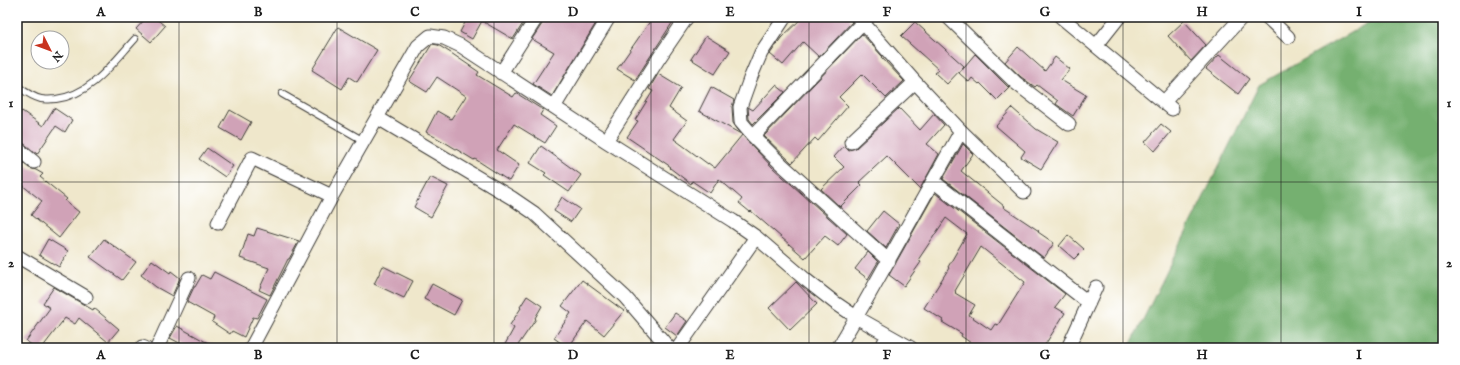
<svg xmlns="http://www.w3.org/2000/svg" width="1460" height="365" font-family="'IM FELL English',serif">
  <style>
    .forest { fill: #74b06f; stroke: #486646 }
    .building { fill: #d0a2b7; fill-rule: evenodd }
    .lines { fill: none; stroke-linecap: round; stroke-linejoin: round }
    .lane-casing { stroke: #3c3a36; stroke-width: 8 }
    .street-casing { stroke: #3c3a36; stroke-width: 15 }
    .lane { stroke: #fff; stroke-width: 6 }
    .street { stroke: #fff; stroke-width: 13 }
    .grid { fill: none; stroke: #1c1c1c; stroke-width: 1; stroke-opacity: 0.55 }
    .neatline { fill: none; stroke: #1c1c1c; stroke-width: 1.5 }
    .grid-label { font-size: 13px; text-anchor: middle; font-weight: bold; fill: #1c1c1c }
  </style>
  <rect width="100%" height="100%" fill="#fff"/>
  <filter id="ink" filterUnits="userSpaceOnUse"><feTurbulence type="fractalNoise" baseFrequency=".025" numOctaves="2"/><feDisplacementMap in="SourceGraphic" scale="8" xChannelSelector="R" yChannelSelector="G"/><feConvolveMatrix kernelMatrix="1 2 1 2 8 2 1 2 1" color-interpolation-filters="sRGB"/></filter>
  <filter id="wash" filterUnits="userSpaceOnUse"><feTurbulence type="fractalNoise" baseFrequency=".012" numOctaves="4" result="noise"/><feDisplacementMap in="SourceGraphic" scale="16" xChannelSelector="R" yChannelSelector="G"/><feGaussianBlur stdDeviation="0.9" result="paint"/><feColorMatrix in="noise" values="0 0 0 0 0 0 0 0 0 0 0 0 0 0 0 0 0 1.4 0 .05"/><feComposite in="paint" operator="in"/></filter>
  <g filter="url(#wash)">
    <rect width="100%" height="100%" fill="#efe7cb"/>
    <path class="forest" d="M 1378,17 L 1443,17 L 1443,348 L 1129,348 L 1259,85 Z"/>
    <g id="blocks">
      <path class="building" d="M 147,17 L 154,17 L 165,26 L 151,42 L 136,29 Z
        M 468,17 L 527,17 L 513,39 L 482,21 L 472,39 L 460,32 Z
        M 545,17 L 586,17 L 596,23 L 552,96 L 533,84 L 554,52 L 532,39 L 544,21 Z
        M 653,17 L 676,17 L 635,80 L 617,69 Z
        M 803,17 L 849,17 L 852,22 L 819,57 L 803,42 L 783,65 L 770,54 L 781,38 Z
        M 1184,21 L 1206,45 L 1191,61 L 1168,36 Z
        M 915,22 L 964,66 L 947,84 L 935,73 L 939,70 L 901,36 Z
        M 338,27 L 377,50 L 357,82 L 349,77 L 342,89 L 312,70 Z
        M 862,34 L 882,56 L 881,57 L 904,81 L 886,98 L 862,74 L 839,97 L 848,106 L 818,141 L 815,138 L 792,163 L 764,136 Z
        M 706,36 L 730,51 L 715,74 L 691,59 Z
        M 432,44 L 438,45 L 451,53 L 479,72 L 477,75 L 513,97 L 516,93 L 543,110 L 540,115 L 556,126 L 545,143 L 514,124 L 497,150 L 519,165 L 509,181 L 475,159 L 474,160 L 446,143 L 426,132 L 437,111 L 451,119 L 466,96 L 437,77 L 427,92 L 409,81 Z
        M 1018,47 L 1045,71 L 1055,57 L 1070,69 L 1061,80 L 1086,95 L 1073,116 L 1056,104 L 1058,101 L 1037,85 L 1035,87 L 1021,77 L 1005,62 Z
        M 975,54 L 1009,88 L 997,100 L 980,83 L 979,84 L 972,78 L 969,82 L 959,73 Z
        M 1219,55 L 1249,79 L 1238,94 L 1206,69 Z
        M 658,74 L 681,88 L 669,108 L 687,121 L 674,139 L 708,164 L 708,163 L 715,168 L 742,135 L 773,168 L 847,234 L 838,246 L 825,236 L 805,258 L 751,211 L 750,212 L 739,203 L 742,199 L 719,179 L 710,193 L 692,181 L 691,184 L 670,168 L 671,167 L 627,137 L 638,121 L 635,120 L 653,91 L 649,89 Z
        M 776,85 L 785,92 L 753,124 L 749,119 L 748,107 L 753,110 Z
        M 711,87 L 734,100 L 732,107 L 733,123 L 741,134 L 699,111 Z
        M 54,108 L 72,120 L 65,132 L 56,126 L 37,154 L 22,142 L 17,140 L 17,117 L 22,111 L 43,126 Z
        M 899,108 L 920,130 L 934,114 L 944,125 L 927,144 L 939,154 L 920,189 L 887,156 L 859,182 L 862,185 L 840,207 L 821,189 L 844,167 L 834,157 L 844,146 L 849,150 L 856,148 Z
        M 1012,108 L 1036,129 L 1058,142 L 1041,169 L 1021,157 L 1025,151 L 996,126 Z
        M 230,110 L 251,122 L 241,140 L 220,128 Z
        M 1161,124 L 1171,132 L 1155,151 L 1145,142 Z
        M 963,144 L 973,154 L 961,171 L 1004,206 L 1003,207 L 1039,231 L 1038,232 L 1054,243 L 1044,258 L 943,179 Z
        M 541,146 L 581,175 L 569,192 L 544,175 L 546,173 L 530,163 Z
        M 207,148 L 233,166 L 225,177 L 199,159 Z
        M 17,158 L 29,168 L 36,170 L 43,174 L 40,177 L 67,199 L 65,201 L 79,212 L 59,238 L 31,215 L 42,201 L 17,181 Z
        M 430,177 L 448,186 L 431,217 L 414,207 Z
        M 935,193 L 1065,294 L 1055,307 L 1065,313 L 1043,348 L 978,348 L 961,336 L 962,334 L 942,322 L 943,320 L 924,308 L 949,268 L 948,267 L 967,234 L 946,218 L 918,260 L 921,262 L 904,286 L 889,275 ZM 981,247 L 1025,282 L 998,325 L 995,324 L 991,330 L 969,315 L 975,305 L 955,293 L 956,292 L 955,291 Z
        M 562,197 L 580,209 L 571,222 L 554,211 Z
        M 883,211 L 899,224 L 886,248 L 867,231 Z
        M 257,228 L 299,241 L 289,259 L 288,259 L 270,295 L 259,290 L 269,268 L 240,258 L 248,234 L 254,236 Z
        M 1068,235 L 1084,249 L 1074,259 L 1059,246 Z
        M 48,239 L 68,251 L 59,267 L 39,255 Z
        M 104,239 L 136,262 L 122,280 L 90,257 Z
        M 868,252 L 878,262 L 868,279 L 855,269 Z
        M 152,260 L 170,273 L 171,271 L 180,278 L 172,296 L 156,287 L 141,275 Z
        M 383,266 L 413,281 L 404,298 L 374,284 Z
        M 214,272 L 267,299 L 257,318 L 253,317 L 244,337 L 232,331 L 230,334 L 212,322 L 214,317 L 187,302 L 194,287 L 195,287 L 202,275 L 210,279 Z
        M 582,280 L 624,311 L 604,335 L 587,321 L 568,348 L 554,338 L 571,313 L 562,306 Z
        M 796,282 L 817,304 L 790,330 L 769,308 Z
        M 432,284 L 462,300 L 454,315 L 424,299 Z
        M 54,287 L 93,310 L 94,308 L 119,329 L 108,342 L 79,318 L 75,324 L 65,318 L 42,348 L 36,348 L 26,341 L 50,308 L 43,303 Z
        M 527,296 L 542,306 L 535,318 L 536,319 L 516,348 L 503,348 L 514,328 L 510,325 L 521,308 L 520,307 Z
        M 675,313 L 687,321 L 677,336 L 665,327 Z
        M 177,326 L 217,348 L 189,348 L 170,338 Z"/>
    </g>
  </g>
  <g filter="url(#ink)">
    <use href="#blocks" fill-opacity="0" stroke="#3c3a36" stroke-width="1"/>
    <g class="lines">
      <g class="lane-casing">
        <path id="lane" d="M 17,86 C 24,91 32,97 41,99 C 46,100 52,99 56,99 C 92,94 112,64 135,39
          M 282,94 L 364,141"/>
      </g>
      <g class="street-casing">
        <path id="street" d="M 785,17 L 761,53 L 750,79 L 740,107 L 741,122 L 753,136 L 779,162 L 889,261
          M 858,17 L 915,82 L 961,131 L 1024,192
          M 948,17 L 1016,83 L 1069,124
          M 1061,17 L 1172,109
          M 1267,17 L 1288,37
          M 1096,46 L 1119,17
          M 501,73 L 537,17
          M 1164,102 L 1242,17
          M 554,107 L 609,17
          M 378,118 L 512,198 L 534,213 L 625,297 L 669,348
          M 753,136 L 868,17
          M 606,141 L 659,58 L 687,17
          M 851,142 L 915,82
          M 17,148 L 34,162
          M 933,181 L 1089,303
          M 218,223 L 252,158 L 332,196
          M 17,256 L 86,297
          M 142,347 L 145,348
          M 157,348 L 189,278
          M 251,348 L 332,196 L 418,46 L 430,36 L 444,38 L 461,46 L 606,141 L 733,221 L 756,237 L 806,280 L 834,302 L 856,317 L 911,348
          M 678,348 L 756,237
          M 838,348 L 865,302 L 961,131
          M 882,348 L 887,335
          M 1068,348 L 1096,287"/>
      </g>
      <use href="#lane" class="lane"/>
      <use href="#street" class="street"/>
    </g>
  </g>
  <path class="grid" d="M 179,17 L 179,348M 337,17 L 337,348M 494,17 L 494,348M 651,17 L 651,348M 809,17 L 809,348M 966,17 L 966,348M 1123,17 L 1123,348M 1281,17 L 1281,348M 17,182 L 1443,182"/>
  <rect width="1460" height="365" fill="none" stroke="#fff" stroke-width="44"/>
  <g transform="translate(50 50) rotate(132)"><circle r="19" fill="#ffffff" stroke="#a4a4a4"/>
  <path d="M0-3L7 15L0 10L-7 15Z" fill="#c8321e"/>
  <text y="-6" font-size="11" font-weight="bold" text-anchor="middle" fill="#1c1c1c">N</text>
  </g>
  <rect x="22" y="22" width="1416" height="321" class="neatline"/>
  <g class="grid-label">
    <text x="101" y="16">A</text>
    <text x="258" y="16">B</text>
    <text x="415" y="16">C</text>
    <text x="573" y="16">D</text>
    <text x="730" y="16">E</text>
    <text x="887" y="16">F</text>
    <text x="1045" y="16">G</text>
    <text x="1202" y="16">H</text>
    <text x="1359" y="16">I</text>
    <text x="11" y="107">1</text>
    <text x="1449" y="107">1</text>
    <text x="11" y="267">2</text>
    <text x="1449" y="267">2</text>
    <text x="101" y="359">A</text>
    <text x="258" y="359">B</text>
    <text x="415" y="359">C</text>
    <text x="573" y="359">D</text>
    <text x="730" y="359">E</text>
    <text x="887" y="359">F</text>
    <text x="1045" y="359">G</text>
    <text x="1202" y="359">H</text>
    <text x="1359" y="359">I</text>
  </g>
</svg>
